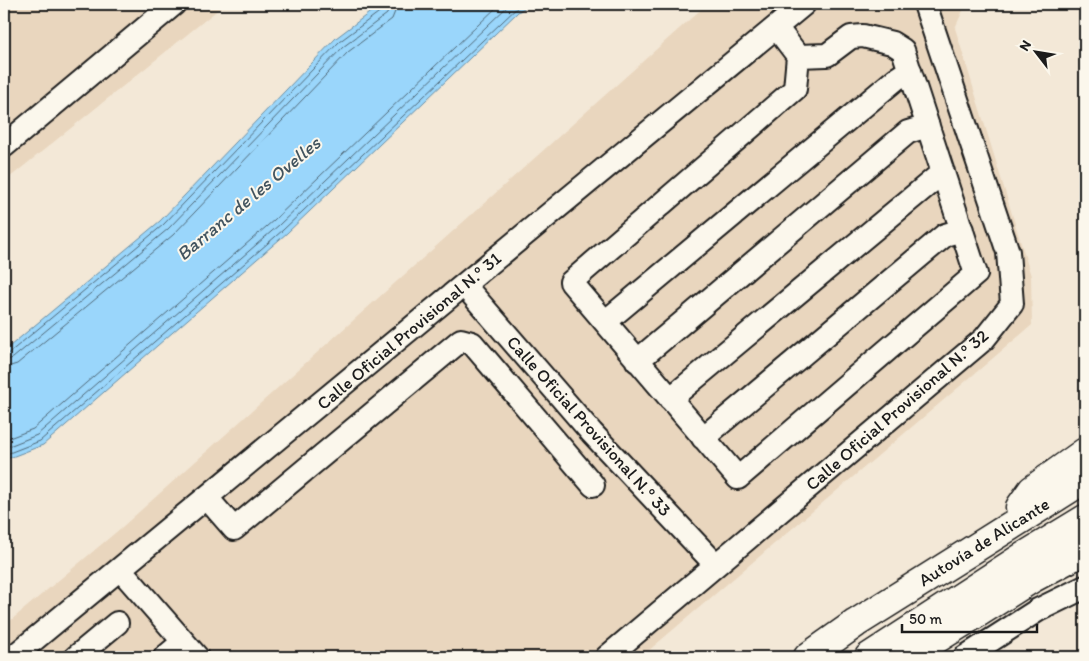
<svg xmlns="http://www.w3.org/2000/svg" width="1089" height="661" font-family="Itim,sans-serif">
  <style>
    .built { fill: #e9d6be }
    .water { fill: #9ad6fb; stroke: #688ca2 }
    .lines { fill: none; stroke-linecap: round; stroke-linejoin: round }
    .shore { stroke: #4e6675; stroke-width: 1 }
    .minor-casing { stroke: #1c1c1c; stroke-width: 26 }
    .highway-casing { stroke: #1c1c1c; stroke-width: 31 }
    .minor { stroke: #fbf7ec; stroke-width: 22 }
    .highway { stroke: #fbf7ec; stroke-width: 28 }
    .labels { text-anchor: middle; stroke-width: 4; stroke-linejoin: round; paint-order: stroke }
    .street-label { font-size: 18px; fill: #1c1c1c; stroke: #fbf7ec }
    .water-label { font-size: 19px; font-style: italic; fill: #42545f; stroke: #fbf7ec }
  </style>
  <rect width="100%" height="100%" fill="#f3e8d7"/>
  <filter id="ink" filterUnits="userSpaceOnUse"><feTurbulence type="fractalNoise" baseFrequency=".02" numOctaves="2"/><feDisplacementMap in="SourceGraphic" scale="10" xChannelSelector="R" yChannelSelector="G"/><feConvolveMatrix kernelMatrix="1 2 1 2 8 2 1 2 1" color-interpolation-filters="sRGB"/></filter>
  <g filter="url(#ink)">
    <path class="built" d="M 4,4 L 225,4 L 4,182 Z
      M 707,4 L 966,4 L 955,28 L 1031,276 L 1032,325 L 641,657 L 4,657 L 4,626 L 121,528 Z"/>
    <path class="water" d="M 381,4 L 530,4 L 518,12 L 287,233 L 43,445 L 4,460 L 4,351 L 160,221 L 336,38 Z"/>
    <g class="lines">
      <path class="shore" d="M 4,355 L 9,353 L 163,225 L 339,42 L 382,10 L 384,4
        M 4,361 L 13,358 L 168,229 L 343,47 L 387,14 L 390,4
        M 4,368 L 17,364 L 173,235 L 348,52 L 392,19 L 398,4
        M 4,440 L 33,429 L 274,220 L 500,4
        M 4,448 L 37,435 L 279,225 L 510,4
        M 4,455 L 40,441 L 283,230 L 521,4"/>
      <g class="minor-casing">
        <path id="minor" d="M 776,27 L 798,56 L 795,89 L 571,282 L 738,478 L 976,274 L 903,50 L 892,43 L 863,36 L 851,37 L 827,55 L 798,56
          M 4,146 L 174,4
          M 464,285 L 592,433 L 716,565
          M 605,322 L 896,79 L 910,70
          M 637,361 L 908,132 L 928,126
          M 670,399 L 943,172
          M 703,438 L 945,235 L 962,230
          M 207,498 L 234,529 L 461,340 L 472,343 L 593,485
          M 120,569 L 197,657
          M 13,657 L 804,4
          M 76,657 L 117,623
          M 165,657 L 183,642
          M 607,657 L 984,339 L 1012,304 L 1008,252 L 925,4
          M 965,657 L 1038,610 L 1085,587"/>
      </g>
      <g class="highway-casing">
        <path id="highway" d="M 1020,507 L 1032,490 L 1085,452
          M 808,657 L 856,623 L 1085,479
          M 869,657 L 1021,558 L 1085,519
          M 908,657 L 1033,578 L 1085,550"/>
      </g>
      <use href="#minor" class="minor"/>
      <use href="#highway" class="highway"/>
    </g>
  </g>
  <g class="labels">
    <g class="street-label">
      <text transform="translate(409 331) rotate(-40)" y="6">Calle Oficial Provisional N.º 31</text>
      <text transform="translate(897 410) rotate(-41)" y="6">Calle Oficial Provisional N.º 32</text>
      <text transform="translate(589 426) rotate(48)" y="6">Calle Oficial Provisional N.º 33</text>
      <text transform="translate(984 542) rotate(-32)" y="6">Autovía de Alicante</text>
    </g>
    <g class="water-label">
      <text transform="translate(248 198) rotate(-40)" y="7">Barranc de les Ovelles</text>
    </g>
  </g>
  <rect width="1089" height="661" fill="none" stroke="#fbf7ec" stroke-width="20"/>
  <rect x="10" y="10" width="1069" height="641" fill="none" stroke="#1c1c1c" stroke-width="2" filter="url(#ink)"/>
  <g transform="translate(1036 52) rotate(301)" stroke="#fbf7ec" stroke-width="4" paint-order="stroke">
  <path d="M0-4L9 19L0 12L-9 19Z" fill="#1c1c1c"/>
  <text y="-8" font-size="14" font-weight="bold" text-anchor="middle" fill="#1c1c1c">N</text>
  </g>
  <path d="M902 624v8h135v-8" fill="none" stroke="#1c1c1c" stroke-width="2.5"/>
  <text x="909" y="624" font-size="15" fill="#1c1c1c" stroke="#fbf7ec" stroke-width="4" paint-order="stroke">50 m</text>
</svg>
